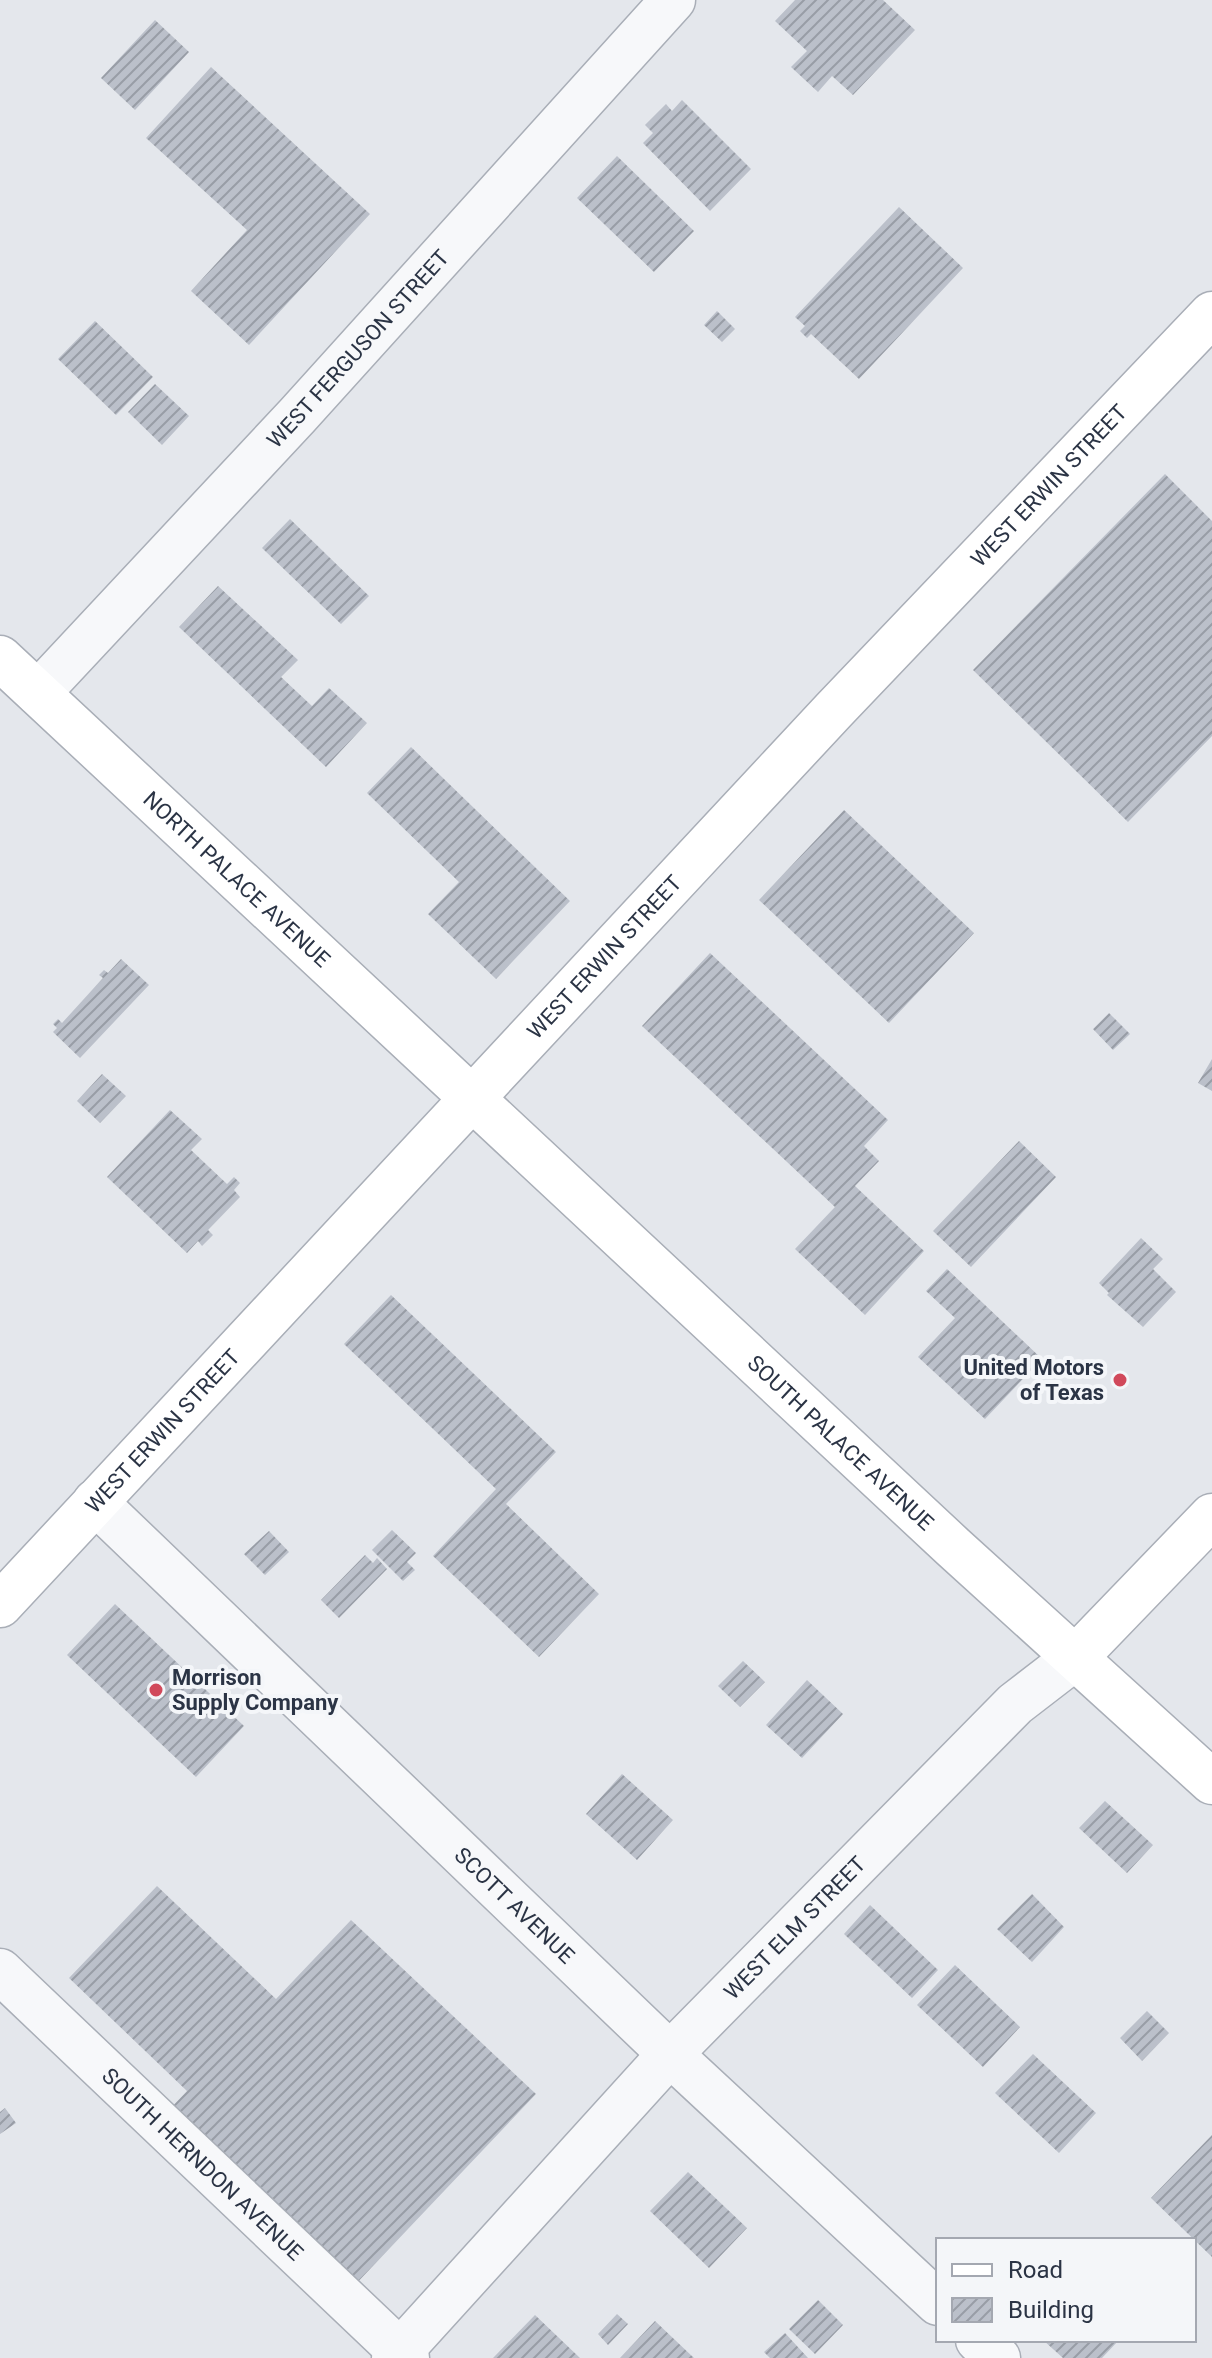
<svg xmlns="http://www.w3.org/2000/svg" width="1212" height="2358" font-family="Roboto,sans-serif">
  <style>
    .building { fill: url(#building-hatch) }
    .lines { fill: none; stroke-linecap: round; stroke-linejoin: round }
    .street-casing { stroke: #a9aeb7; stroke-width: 47 }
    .secondary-casing { stroke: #a9aeb7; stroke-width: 47 }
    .street { stroke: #f7f8fa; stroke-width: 44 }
    .secondary { stroke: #fff; stroke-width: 44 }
    .poi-dot { fill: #d1495b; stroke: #f4f6f9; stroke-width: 3 }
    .labels { text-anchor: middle; stroke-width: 8; stroke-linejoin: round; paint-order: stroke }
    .street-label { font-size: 22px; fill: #2b3445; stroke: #f4f6f9 }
    .poi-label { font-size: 22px; font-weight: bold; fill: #2b3445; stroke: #f4f6f9; text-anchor: end }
  </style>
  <defs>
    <pattern id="building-hatch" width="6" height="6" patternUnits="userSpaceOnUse" patternTransform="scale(2)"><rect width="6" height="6" fill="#bbc0ca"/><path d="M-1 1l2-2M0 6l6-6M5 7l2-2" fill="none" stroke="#989da6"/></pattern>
  </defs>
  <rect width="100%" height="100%" fill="#e4e7ec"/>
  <path class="building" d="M 795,0 L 883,0 L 915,30 L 853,95 L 832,76 L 818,92 L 791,67 L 807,51 L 775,21 Z
    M 155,20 L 189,52 L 135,110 L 101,78 Z
    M 211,67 L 370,214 L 249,345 L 191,291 L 247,230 L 146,138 Z
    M 682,100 L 751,169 L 710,211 L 643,143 L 653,133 L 645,125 L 666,104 L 672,111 Z
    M 617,156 L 694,231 L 654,272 L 577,198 Z
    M 899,207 L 963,268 L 859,379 L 811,334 L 807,338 L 800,331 L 805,326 L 795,317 Z
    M 717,311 L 735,329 L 722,342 L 704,325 Z
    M 95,321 L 153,377 L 116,415 L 58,359 Z
    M 155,384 L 189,416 L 162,445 L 128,412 Z
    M 1165,474 L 1212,521 L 1212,736 L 1128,822 L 973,670 Z
    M 290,519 L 369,596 L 341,624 L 262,548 Z
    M 218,586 L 298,660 L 281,677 L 312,706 L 329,688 L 367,723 L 326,767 L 179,627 Z
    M 411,747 L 570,901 L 496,979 L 428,914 L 459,882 L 367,793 Z
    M 844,810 L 974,933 L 889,1023 L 759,900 Z
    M 710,953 L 888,1120 L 864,1146 L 879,1161 L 855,1186 L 924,1251 L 865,1315 L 795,1249 L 835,1207 L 642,1026 Z
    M 121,959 L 149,985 L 80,1058 L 53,1032 L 57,1028 L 53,1024 L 58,1019 L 62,1023 L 103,978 L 99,975 L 104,970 L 108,973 Z
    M 1109,1013 L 1130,1034 L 1113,1050 L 1093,1029 Z
    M 1212,1059 L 1212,1091 L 1198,1083 Z
    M 102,1074 L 126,1096 L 100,1123 L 77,1101 Z
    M 170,1110 L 202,1139 L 191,1150 L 227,1184 L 234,1177 L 240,1183 L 234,1190 L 240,1197 L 208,1230 L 213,1235 L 202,1246 L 198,1241 L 187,1253 L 107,1177 Z
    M 1019,1141 L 1056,1177 L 971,1267 L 933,1231 Z
    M 1141,1238 L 1163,1259 L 1153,1269 L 1176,1292 L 1143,1327 L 1107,1295 L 1109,1293 L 1099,1283 Z
    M 947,1269 L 1042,1359 L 985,1419 L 918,1357 L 955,1318 L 926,1291 Z
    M 391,1295 L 556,1452 L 506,1504 L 599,1594 L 539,1657 L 433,1556 L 496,1489 L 344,1344 Z
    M 392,1530 L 416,1553 L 407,1562 L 415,1570 L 403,1581 L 372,1550 Z
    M 269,1531 L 289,1552 L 265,1575 L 244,1554 Z
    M 365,1555 L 373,1563 L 377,1558 L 387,1569 L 339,1618 L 321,1600 Z
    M 115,1604 L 244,1726 L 196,1777 L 67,1655 Z
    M 743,1661 L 765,1682 L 740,1707 L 718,1686 Z
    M 807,1680 L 843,1714 L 802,1758 L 766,1725 Z
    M 622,1774 L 673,1820 L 637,1860 L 586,1814 Z
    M 1105,1801 L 1153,1845 L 1127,1873 L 1079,1828 Z
    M 157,1886 L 276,1999 L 351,1920 L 536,2094 L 352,2288 L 167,2112 L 187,2091 L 69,1978 Z
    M 1032,1894 L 1064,1927 L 1032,1962 L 997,1929 Z
    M 870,1905 L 938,1970 L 912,1998 L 844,1934 Z
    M 955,1965 L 1020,2027 L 983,2067 L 917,2005 Z
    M 1147,2011 L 1169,2033 L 1142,2061 L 1120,2038 Z
    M 1033,2054 L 1096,2113 L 1059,2153 L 995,2093 Z
    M 5,2108 L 16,2123 L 0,2134 L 0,2112 Z
    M 1212,2135 L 1212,2257 L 1151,2198 Z
    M 688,2172 L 747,2228 L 709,2268 L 650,2211 Z
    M 818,2300 L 843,2325 L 815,2354 L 789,2329 Z
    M 617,2314 L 628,2324 L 608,2345 L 598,2334 Z
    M 535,2315 L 580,2358 L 493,2358 Z
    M 655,2321 L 694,2358 L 620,2358 Z
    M 785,2333 L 808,2358 L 770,2358 L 764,2352 Z
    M 1043,2340 L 1119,2340 L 1102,2358 L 1063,2358 Z"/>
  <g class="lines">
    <g class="street-casing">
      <g id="street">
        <path id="s1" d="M 38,693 L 297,416 L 673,0"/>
        <path id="s2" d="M 95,1502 L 670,2054 L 938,2303"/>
        <path id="s3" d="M 0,1971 L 407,2358"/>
        <path d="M 978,2340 L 998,2358"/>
        <path id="s4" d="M 394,2358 L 670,2054 L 1015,1704 L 1076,1657"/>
      </g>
    </g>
    <g class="secondary-casing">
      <g id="secondary">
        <path id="s5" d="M 0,658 L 953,1547 L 1212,1782"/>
        <path id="s6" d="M 0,1605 L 834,710 L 1212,314"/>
        <path d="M 1076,1657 L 1212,1516"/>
      </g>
    </g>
    <use href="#street" class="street"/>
    <use href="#secondary" class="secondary"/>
  </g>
  <g class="poi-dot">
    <circle cx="1120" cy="1380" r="8"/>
    <circle cx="156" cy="1690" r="8"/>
  </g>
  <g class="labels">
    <g class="street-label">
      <text dy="8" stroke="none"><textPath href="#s1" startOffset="470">WEST FERGUSON STREET</textPath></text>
      <text dy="8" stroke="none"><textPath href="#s6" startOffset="1534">WEST ERWIN STREET</textPath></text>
      <text dy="8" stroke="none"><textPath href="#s5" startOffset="324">NORTH PALACE AVENUE</textPath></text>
      <text dy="8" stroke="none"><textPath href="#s6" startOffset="886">WEST ERWIN STREET</textPath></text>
      <text dy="8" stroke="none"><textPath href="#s6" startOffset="238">WEST ERWIN STREET</textPath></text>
      <text dy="8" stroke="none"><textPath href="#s5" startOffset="1150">SOUTH PALACE AVENUE</textPath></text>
      <text dy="8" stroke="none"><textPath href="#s2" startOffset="582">SCOTT AVENUE</textPath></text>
      <text dy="8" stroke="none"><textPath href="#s4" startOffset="588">WEST ELM STREET</textPath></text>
      <text dy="8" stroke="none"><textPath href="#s3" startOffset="280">SOUTH HERNDON AVENUE</textPath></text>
    </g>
    <g class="poi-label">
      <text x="1104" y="1375">United Motors<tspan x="1104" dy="25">of Texas</tspan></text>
      <text x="172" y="1685" text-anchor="start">Morrison<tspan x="172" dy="25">Supply Company</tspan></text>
    </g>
  </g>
  <rect x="936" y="2238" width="260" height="104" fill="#f4f6f9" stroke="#a4a8b1" stroke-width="2"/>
  <rect x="952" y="2264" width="40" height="12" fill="#ffffff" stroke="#a4a8b1" stroke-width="2"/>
  <text x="1008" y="2278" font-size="24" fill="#2b3445">Road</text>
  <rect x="952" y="2298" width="40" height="24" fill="url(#building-hatch)" stroke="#a4a8b1" stroke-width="2"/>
  <text x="1008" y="2318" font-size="24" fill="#2b3445">Building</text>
</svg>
